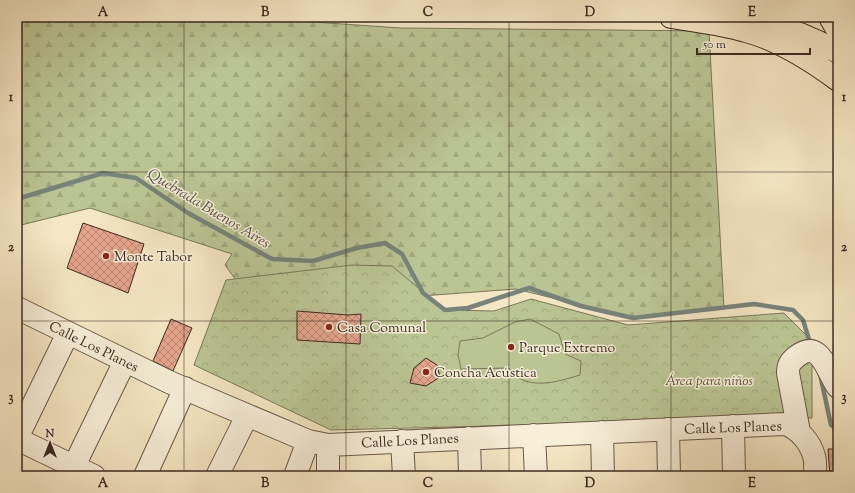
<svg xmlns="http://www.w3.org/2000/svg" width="855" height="493" font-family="'Sorts Mill Goudy',serif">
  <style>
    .forest { fill: url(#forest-firs); stroke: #7c785b }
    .park { fill: url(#park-crowns); stroke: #7c785b }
    .garden { fill: #bbc594; stroke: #7c785b }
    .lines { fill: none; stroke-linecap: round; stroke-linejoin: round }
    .stream { stroke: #77837d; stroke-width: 4.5 }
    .building { fill: url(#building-cross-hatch); stroke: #3d2a22 }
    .minor-casing { stroke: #6b594a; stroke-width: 24 }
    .major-casing { stroke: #3d2a22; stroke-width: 24 }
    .highway-casing { stroke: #3d2a22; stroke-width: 24 }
    .minor { stroke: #f8efd9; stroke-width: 22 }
    .major { stroke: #f5e7c4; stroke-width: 22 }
    .highway { stroke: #f5e7c4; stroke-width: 22 }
    .grid { fill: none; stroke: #3d2a22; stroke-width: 1; stroke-opacity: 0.55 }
    .poi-dot { fill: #8f2418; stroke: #f8efd9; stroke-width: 1.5 }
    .labels { text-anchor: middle; stroke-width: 3; stroke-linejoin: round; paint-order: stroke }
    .poi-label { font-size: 14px; fill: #3d2a22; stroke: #f8efd9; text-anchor: start }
    .street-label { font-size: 14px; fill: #3d2a22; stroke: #f8efd9 }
    .park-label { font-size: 14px; font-style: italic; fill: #5c513e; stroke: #f8efd9 }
    .water-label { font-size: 15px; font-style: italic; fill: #554f48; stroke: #f8efd9 }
    .neatline { fill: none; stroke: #3d2a22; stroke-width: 1.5 }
    .grid-label { font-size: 13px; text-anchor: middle; font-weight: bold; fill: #3d2a22 }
  </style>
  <defs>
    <pattern id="forest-firs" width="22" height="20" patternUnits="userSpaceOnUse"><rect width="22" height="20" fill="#bbc594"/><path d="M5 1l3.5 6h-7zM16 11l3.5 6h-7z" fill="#a2a97f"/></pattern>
    <pattern id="park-crowns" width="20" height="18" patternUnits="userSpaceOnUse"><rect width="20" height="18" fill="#bbc594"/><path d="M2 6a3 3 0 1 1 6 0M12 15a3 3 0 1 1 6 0" fill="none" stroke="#a2a97f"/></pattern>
    <pattern id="building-cross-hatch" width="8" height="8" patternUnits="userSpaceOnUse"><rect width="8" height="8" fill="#e5a58d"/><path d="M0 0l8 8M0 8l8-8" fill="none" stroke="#bb8773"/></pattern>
  </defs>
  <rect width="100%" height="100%" fill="#f5e7c4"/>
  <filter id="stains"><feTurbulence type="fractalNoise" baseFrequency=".005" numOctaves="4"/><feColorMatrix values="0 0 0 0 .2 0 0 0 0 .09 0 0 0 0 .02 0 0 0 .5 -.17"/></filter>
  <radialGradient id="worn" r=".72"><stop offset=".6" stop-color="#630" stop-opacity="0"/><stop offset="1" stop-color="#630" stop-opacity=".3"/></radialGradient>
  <path class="forest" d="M 17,17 L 239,17 L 401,28 L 709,31 L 724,309 L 630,317 L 516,289 L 394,298 L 246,294 L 225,265 L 232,254 L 90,208 L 17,226 Z"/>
  <path class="park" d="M 352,265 L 392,266 L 445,310 L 494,311 L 531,299 L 628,325 L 784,313 L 812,341 L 812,418 L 331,430 L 194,365 L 226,280 Z"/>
  <path class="garden" d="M 530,319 L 559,334 L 565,354 L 581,361 L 580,375 C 557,382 525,392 509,368 L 461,369 L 458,355 L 460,341 L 483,338 L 515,322 Z"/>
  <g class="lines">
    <path class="stream" d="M 17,199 L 103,173 L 136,178 L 188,213 L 272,259 L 313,261 L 357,248 L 385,243 L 402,254 L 423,293 L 445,310 L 468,308 L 529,288 L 581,306 L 633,318 L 754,304 L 793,310 L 803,320 L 811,346
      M 820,374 L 831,425 L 838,430"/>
  </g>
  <path class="building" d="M 83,223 L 144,244 L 128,293 L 67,268 Z
    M 297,311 L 348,315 L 361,314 L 360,344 L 297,340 Z
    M 171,319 L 192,328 L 173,371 L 153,361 Z
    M 426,358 L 437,365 L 440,377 L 426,386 L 410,383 L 414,368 Z
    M 828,449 L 838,449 L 838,476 L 830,476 Z"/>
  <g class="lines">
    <g class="minor-casing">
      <path id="minor" d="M 17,308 L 169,382 L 308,441 L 328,445 L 785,424 C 799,429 810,442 814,456 C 816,462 815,470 815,476
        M 733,426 L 734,476
        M 668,429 L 669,476
        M 602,432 L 603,476
        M 799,432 L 788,373 C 788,365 790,362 796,357 C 821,337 827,373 838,387
        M 534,435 L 536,476
        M 17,438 L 68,333
        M 469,438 L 470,476
        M 17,439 L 94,476
        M 402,441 L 404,476
        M 328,445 L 328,476
        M 74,466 L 125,361
        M 145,476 L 185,388
        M 217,476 L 247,416
        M 295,476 L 308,441"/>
    </g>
    <g class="major-casing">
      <path id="major" d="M 830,17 L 838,31"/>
    </g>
    <g class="highway-casing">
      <path id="highway" d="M 671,17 C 696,21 722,24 746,31 C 780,40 811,60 838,80
        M 739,17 C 774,23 807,35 838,52"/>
    </g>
    <use href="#minor" class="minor"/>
    <use href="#major" class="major"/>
    <use href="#highway" class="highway"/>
  </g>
  <path class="grid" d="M 184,17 L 184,476M 346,17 L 346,476M 509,17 L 509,476M 671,17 L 671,476M 17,172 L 838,172M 17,321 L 838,321"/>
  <g class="poi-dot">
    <circle cx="106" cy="256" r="4"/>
    <circle cx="329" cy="327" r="4"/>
    <circle cx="511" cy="347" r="4"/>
    <circle cx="426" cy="372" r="4"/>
  </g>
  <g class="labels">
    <g class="poi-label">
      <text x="114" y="261">Monte Tabor</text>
      <text x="337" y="332">Casa Comunal</text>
      <text x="519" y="352">Parque Extremo</text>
      <text x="434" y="377">Concha Acústica</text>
    </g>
    <g class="street-label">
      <text transform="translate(94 346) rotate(26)" y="5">Calle Los Planes</text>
      <text transform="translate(733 427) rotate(-2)" y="5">Calle Los Planes</text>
      <text transform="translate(410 440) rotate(-3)" y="5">Calle Los Planes</text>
    </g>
    <g class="park-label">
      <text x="709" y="385">Área para niños</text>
    </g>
    <g class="water-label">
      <text transform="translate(209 208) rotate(31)" y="5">Quebrada Buenos Aires</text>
    </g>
  </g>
  <rect width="855" height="493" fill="none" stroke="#f5e7c4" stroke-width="44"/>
  <g transform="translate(50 443)" stroke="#f8efd9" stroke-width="3" paint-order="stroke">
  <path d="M0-3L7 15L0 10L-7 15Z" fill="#3d2a22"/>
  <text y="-6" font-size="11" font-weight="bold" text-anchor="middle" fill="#3d2a22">N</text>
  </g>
  <path d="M697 48v6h113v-6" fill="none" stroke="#3d2a22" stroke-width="2"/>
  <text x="703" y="48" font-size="12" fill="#3d2a22" stroke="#f8efd9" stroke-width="3" paint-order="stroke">50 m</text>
  <rect x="22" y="22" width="811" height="449" class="neatline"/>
  <g class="grid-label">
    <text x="103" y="16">A</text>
    <text x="265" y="16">B</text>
    <text x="428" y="16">C</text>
    <text x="590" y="16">D</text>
    <text x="752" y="16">E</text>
    <text x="11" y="101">1</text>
    <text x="844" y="101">1</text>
    <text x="11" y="251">2</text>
    <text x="844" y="251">2</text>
    <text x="11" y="401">3</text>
    <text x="844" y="401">3</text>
    <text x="103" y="487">A</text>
    <text x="265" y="487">B</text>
    <text x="428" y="487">C</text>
    <text x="590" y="487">D</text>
    <text x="752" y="487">E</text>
  </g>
  <rect width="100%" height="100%" filter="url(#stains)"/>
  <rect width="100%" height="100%" fill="url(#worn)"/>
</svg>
